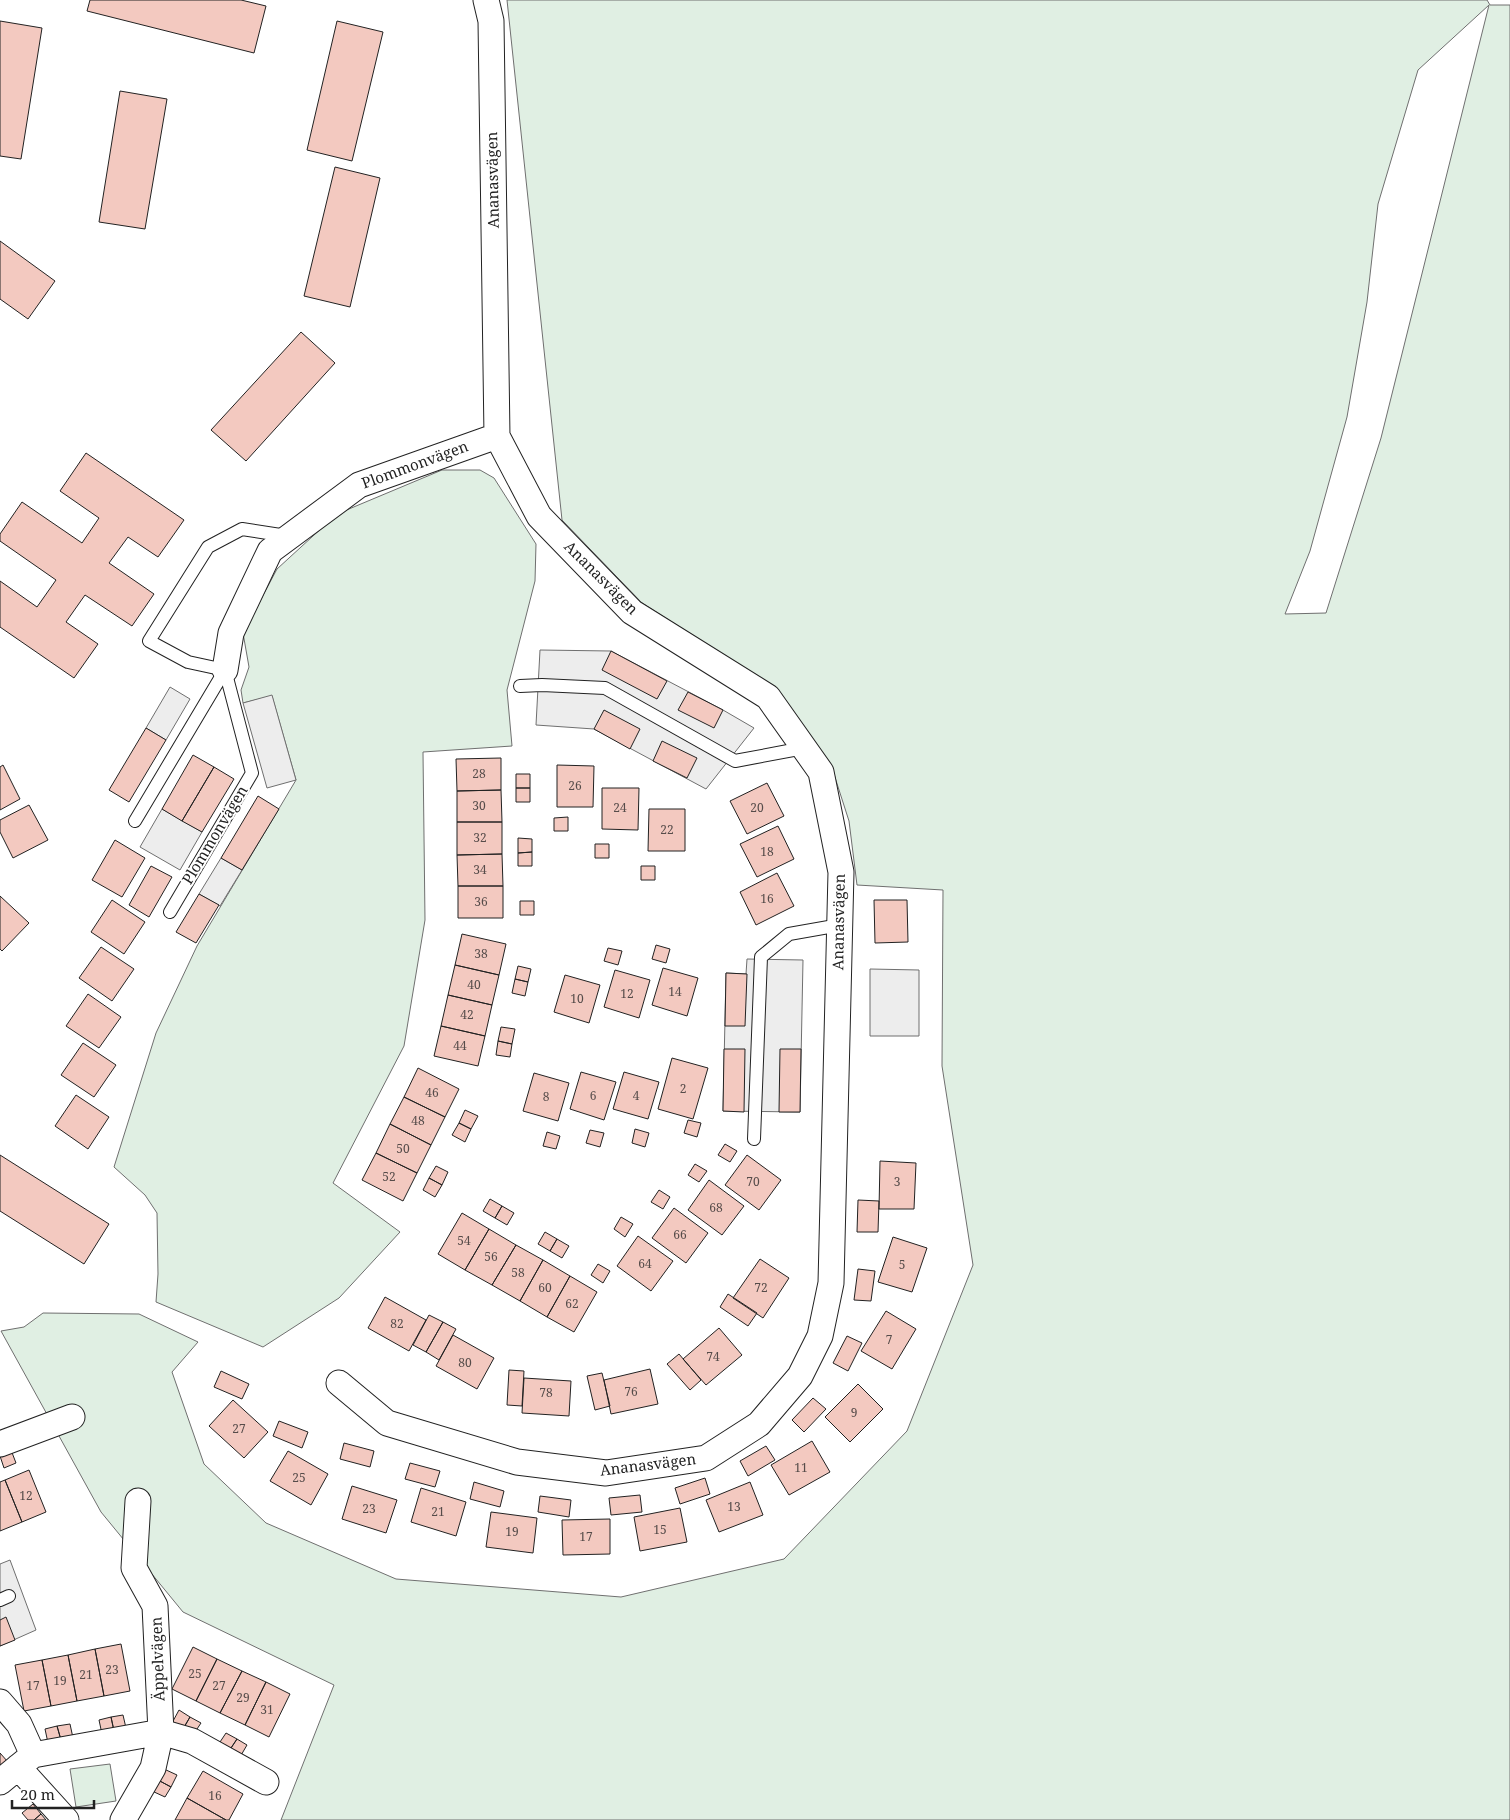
<svg xmlns="http://www.w3.org/2000/svg" width="1510" height="1820" font-family="'Noto Serif',serif">
  <style>
    .green { fill: #e0efe3; stroke: #6f6f6f; fill-rule: evenodd }
    .parking { fill: #ededed; stroke: #6f6f6f }
    .building { fill: #f3c9c0; stroke: #222 }
    .lines { fill: none; stroke-linecap: round; stroke-linejoin: round }
    .lane-casing { stroke: #222; stroke-width: 14 }
    .street-casing { stroke: #222; stroke-width: 27 }
    .lane { stroke: #fff; stroke-width: 12 }
    .street { stroke: #fff; stroke-width: 25 }
    .labels { text-anchor: middle; stroke-width: 4; stroke-linejoin: round; paint-order: stroke }
    .number-label { font-size: 12px; fill: #564c4a }
    .street-label { font-size: 15px; fill: #222; stroke: #fff }
  </style>
  <rect width="100%" height="100%" fill="#fff"/>
  <path class="green" d="M 507,0 L 1487,0 L 1490,5 L 1510,5 L 1510,1820 L 281,1820 L 334,1685 L 183,1612 L 101,1512 L 1,1331 L 24,1327 L 43,1313 L 139,1314 L 198,1342 L 172,1372 L 204,1464 L 266,1523 L 396,1579 L 621,1597 L 784,1559 L 907,1431 L 973,1265 L 942,1066 L 943,890 L 857,885 L 849,821 L 831,765 L 774,687 L 642,603 L 562,520 ZM 1489,5 L 1381,438 L 1326,613 L 1285,614 L 1310,551 L 1347,417 L 1367,302 L 1378,204 L 1418,70 Z
    M 442,470 L 480,470 L 494,478 L 536,544 L 535,581 L 507,690 L 512,746 L 423,752 L 425,920 L 404,1046 L 333,1183 L 400,1232 L 339,1298 L 263,1347 L 156,1302 L 158,1274 L 157,1213 L 145,1195 L 114,1167 L 156,1033 L 197,946 L 296,780 L 272,696 L 243,703 L 241,690 L 249,667 L 243,633 L 277,569 L 337,514 Z
    M 110,1764 L 116,1801 L 76,1807 L 70,1769 Z"/>
  <path class="parking" d="M 540,650 L 611,651 L 723,710 L 754,728 L 706,789 L 594,729 L 536,725 Z
    M 170,687 L 190,699 L 166,740 L 146,728 Z
    M 272,695 L 296,780 L 267,788 L 243,703 Z
    M 162,809 L 202,832 L 180,870 L 140,847 Z
    M 221,858 L 242,870 L 220,906 L 199,894 Z
    M 747,959 L 803,960 L 800,1112 L 723,1111 L 726,973 L 746,974 Z
    M 870,969 L 919,970 L 919,1036 L 870,1036 Z
    M 10,1560 L 36,1630 L 0,1646 L 0,1564 Z"/>
  <path class="building" d="M 90,0 L 241,0 L 266,6 L 254,53 L 87,11 Z
    M 0,21 L 42,28 L 21,159 L 0,156 Z
    M 337,21 L 383,32 L 352,161 L 307,150 Z
    M 120,91 L 167,99 L 145,229 L 99,222 Z
    M 335,167 L 380,178 L 350,307 L 304,296 Z
    M 0,241 L 55,281 L 28,319 L 0,299 Z
    M 301,332 L 335,363 L 246,461 L 211,430 Z
    M 86,453 L 184,520 L 158,557 L 128,537 L 109,563 L 154,594 L 132,626 L 85,595 L 66,622 L 98,644 L 74,678 L 0,627 L 0,581 L 37,607 L 56,580 L 0,541 L 0,534 L 22,502 L 82,543 L 99,518 L 60,491 Z
    M 611,651 L 667,681 L 657,699 L 602,670 Z
    M 688,692 L 723,710 L 714,728 L 678,710 Z
    M 604,710 L 640,729 L 630,749 L 594,729 Z
    M 146,728 L 166,740 L 129,802 L 109,790 Z
    M 662,741 L 697,758 L 687,778 L 653,761 Z
    M 193,755 L 214,767 L 182,821 L 162,809 Z
    M 501,758 L 501,790 L 457,791 L 456,759 Z
    M 3,765 L 20,799 L 0,810 L 0,767 Z
    M 557,765 L 594,766 L 593,807 L 557,807 Z
    M 214,767 L 234,779 L 202,832 L 182,821 Z
    M 516,774 L 530,774 L 530,788 L 516,788 Z
    M 767,783 L 784,816 L 747,834 L 730,801 Z
    M 516,788 L 530,788 L 530,802 L 516,802 Z
    M 602,788 L 639,788 L 638,830 L 602,829 Z
    M 501,790 L 502,822 L 457,822 L 457,791 Z
    M 258,796 L 279,809 L 242,870 L 221,858 Z
    M 29,805 L 48,840 L 13,858 L 0,832 L 0,820 Z
    M 649,809 L 685,809 L 685,851 L 648,851 Z
    M 568,817 L 568,831 L 554,831 L 554,818 Z
    M 457,822 L 502,822 L 502,854 L 457,855 Z
    M 778,826 L 794,859 L 757,877 L 740,844 Z
    M 518,838 L 532,839 L 532,852 L 518,853 Z
    M 115,840 L 145,858 L 122,897 L 92,880 Z
    M 595,844 L 609,844 L 609,858 L 595,858 Z
    M 532,852 L 532,866 L 518,866 L 518,853 Z
    M 502,854 L 503,886 L 458,886 L 457,855 Z
    M 151,866 L 172,877 L 149,917 L 129,905 Z
    M 641,866 L 655,866 L 655,880 L 641,880 Z
    M 777,873 L 794,906 L 756,925 L 740,892 Z
    M 458,886 L 503,886 L 503,918 L 458,918 Z
    M 199,894 L 219,905 L 196,943 L 176,932 Z
    M 0,896 L 29,923 L 2,951 L 0,949 Z
    M 112,900 L 145,922 L 124,954 L 91,932 Z
    M 874,900 L 907,900 L 908,942 L 875,943 Z
    M 520,901 L 534,901 L 534,915 L 520,915 Z
    M 462,934 L 506,944 L 499,975 L 455,965 Z
    M 656,945 L 670,949 L 666,963 L 652,959 Z
    M 101,947 L 134,969 L 112,1001 L 79,978 Z
    M 608,948 L 622,951 L 618,965 L 604,961 Z
    M 455,965 L 499,975 L 492,1005 L 448,995 Z
    M 518,966 L 531,969 L 528,982 L 515,979 Z
    M 663,968 L 698,978 L 687,1016 L 652,1005 Z
    M 615,970 L 650,980 L 639,1018 L 604,1007 Z
    M 726,973 L 747,974 L 745,1026 L 725,1026 Z
    M 565,975 L 600,985 L 589,1023 L 554,1012 Z
    M 515,979 L 528,982 L 525,996 L 512,993 Z
    M 88,994 L 121,1017 L 99,1048 L 66,1026 Z
    M 448,995 L 492,1005 L 485,1036 L 441,1026 Z
    M 441,1026 L 485,1036 L 478,1066 L 434,1056 Z
    M 501,1027 L 515,1029 L 512,1044 L 498,1041 Z
    M 498,1041 L 512,1044 L 510,1057 L 496,1055 Z
    M 83,1043 L 116,1065 L 94,1097 L 61,1075 Z
    M 724,1049 L 745,1049 L 744,1112 L 723,1111 Z
    M 780,1049 L 801,1049 L 800,1112 L 779,1112 Z
    M 672,1058 L 708,1068 L 693,1119 L 658,1109 Z
    M 418,1068 L 459,1089 L 445,1117 L 404,1097 Z
    M 581,1072 L 616,1082 L 604,1120 L 570,1109 Z
    M 624,1072 L 659,1082 L 648,1119 L 613,1109 Z
    M 534,1073 L 569,1083 L 558,1121 L 523,1111 Z
    M 76,1095 L 109,1117 L 88,1149 L 55,1126 Z
    M 404,1097 L 445,1117 L 431,1145 L 390,1124 Z
    M 465,1110 L 478,1116 L 471,1129 L 459,1123 Z
    M 688,1120 L 701,1123 L 697,1137 L 684,1133 Z
    M 459,1123 L 471,1129 L 465,1142 L 452,1135 Z
    M 390,1124 L 431,1145 L 417,1173 L 376,1153 Z
    M 635,1129 L 649,1133 L 645,1147 L 632,1143 Z
    M 590,1130 L 604,1133 L 600,1147 L 586,1143 Z
    M 547,1132 L 560,1136 L 556,1149 L 543,1146 Z
    M 725,1144 L 737,1151 L 730,1162 L 718,1155 Z
    M 376,1153 L 417,1173 L 403,1201 L 362,1180 Z
    M 0,1155 L 109,1224 L 84,1264 L 0,1211 Z
    M 747,1155 L 781,1180 L 759,1210 L 725,1185 Z
    M 880,1161 L 916,1163 L 914,1209 L 879,1209 Z
    M 695,1164 L 707,1171 L 699,1182 L 688,1175 Z
    M 436,1166 L 448,1172 L 442,1185 L 429,1178 Z
    M 429,1178 L 442,1185 L 435,1197 L 423,1190 Z
    M 709,1180 L 744,1206 L 722,1235 L 688,1210 Z
    M 659,1190 L 670,1197 L 663,1209 L 651,1202 Z
    M 490,1199 L 502,1206 L 495,1218 L 483,1211 Z
    M 858,1200 L 879,1201 L 878,1232 L 857,1232 Z
    M 502,1206 L 514,1213 L 507,1225 L 495,1218 Z
    M 674,1208 L 708,1233 L 686,1263 L 652,1238 Z
    M 462,1213 L 489,1229 L 465,1270 L 438,1254 Z
    M 621,1217 L 633,1224 L 625,1237 L 614,1229 Z
    M 489,1229 L 516,1245 L 492,1285 L 465,1270 Z
    M 545,1232 L 557,1239 L 550,1251 L 538,1244 Z
    M 638,1236 L 673,1261 L 651,1291 L 617,1266 Z
    M 893,1237 L 927,1248 L 912,1292 L 878,1282 Z
    M 557,1239 L 569,1246 L 562,1258 L 550,1251 Z
    M 516,1245 L 543,1260 L 520,1301 L 492,1285 Z
    M 760,1259 L 789,1278 L 763,1318 L 733,1298 Z
    M 543,1260 L 570,1276 L 547,1317 L 520,1301 Z
    M 598,1264 L 610,1271 L 603,1283 L 591,1275 Z
    M 858,1269 L 875,1271 L 871,1301 L 854,1300 Z
    M 570,1276 L 597,1292 L 574,1332 L 547,1317 Z
    M 728,1294 L 757,1313 L 748,1326 L 720,1307 Z
    M 385,1297 L 426,1320 L 409,1351 L 368,1328 Z
    M 886,1311 L 916,1329 L 892,1369 L 861,1351 Z
    M 429,1315 L 443,1322 L 426,1352 L 413,1345 Z
    M 443,1322 L 456,1329 L 439,1360 L 426,1352 Z
    M 719,1328 L 742,1355 L 706,1385 L 683,1359 Z
    M 453,1335 L 494,1358 L 477,1389 L 436,1366 Z
    M 847,1336 L 862,1343 L 848,1371 L 833,1363 Z
    M 679,1354 L 701,1380 L 690,1390 L 667,1364 Z
    M 650,1369 L 658,1404 L 611,1414 L 604,1380 Z
    M 509,1370 L 524,1371 L 522,1406 L 507,1405 Z
    M 221,1371 L 249,1384 L 242,1399 L 214,1387 Z
    M 602,1373 L 610,1406 L 595,1410 L 587,1376 Z
    M 524,1378 L 571,1381 L 569,1416 L 522,1413 Z
    M 858,1384 L 883,1409 L 850,1442 L 825,1417 Z
    M 813,1398 L 826,1409 L 804,1432 L 792,1420 Z
    M 233,1400 L 268,1432 L 244,1458 L 209,1426 Z
    M 279,1421 L 308,1432 L 302,1448 L 273,1436 Z
    M 812,1441 L 830,1472 L 789,1495 L 771,1465 Z
    M 344,1443 L 374,1451 L 370,1467 L 340,1459 Z
    M 766,1446 L 775,1460 L 748,1476 L 740,1461 Z
    M 11,1450 L 16,1463 L 4,1468 L 0,1456 Z
    M 288,1451 L 328,1474 L 311,1505 L 270,1481 Z
    M 410,1463 L 440,1471 L 435,1487 L 405,1479 Z
    M 29,1470 L 46,1512 L 22,1522 L 5,1480 Z
    M 705,1478 L 710,1494 L 680,1504 L 675,1488 Z
    M 5,1480 L 22,1522 L 0,1531 L 0,1482 Z
    M 474,1482 L 504,1491 L 500,1507 L 470,1499 Z
    M 750,1482 L 763,1515 L 719,1532 L 706,1500 Z
    M 352,1486 L 397,1500 L 386,1533 L 342,1519 Z
    M 421,1488 L 466,1502 L 456,1536 L 411,1522 Z
    M 640,1495 L 642,1512 L 611,1515 L 609,1498 Z
    M 540,1496 L 571,1500 L 569,1517 L 538,1512 Z
    M 680,1508 L 687,1542 L 640,1551 L 634,1517 Z
    M 491,1512 L 537,1518 L 533,1553 L 486,1547 Z
    M 610,1519 L 610,1554 L 563,1555 L 562,1520 Z
    M 6,1617 L 15,1640 L 0,1646 L 0,1620 Z
    M 121,1644 L 130,1691 L 104,1696 L 95,1649 Z
    M 193,1647 L 217,1659 L 196,1701 L 172,1689 Z
    M 95,1649 L 104,1696 L 77,1701 L 68,1655 Z
    M 68,1655 L 77,1701 L 51,1706 L 42,1660 Z
    M 217,1659 L 242,1671 L 220,1713 L 196,1701 Z
    M 42,1660 L 51,1706 L 24,1711 L 15,1665 Z
    M 242,1671 L 266,1682 L 245,1725 L 220,1713 Z
    M 266,1682 L 290,1694 L 269,1737 L 245,1725 Z
    M 179,1710 L 190,1717 L 183,1729 L 172,1723 Z
    M 123,1715 L 126,1728 L 114,1731 L 111,1717 Z
    M 111,1717 L 114,1731 L 102,1734 L 99,1720 Z
    M 190,1717 L 201,1723 L 193,1735 L 183,1729 Z
    M 70,1724 L 73,1738 L 61,1740 L 57,1726 Z
    M 57,1726 L 61,1740 L 48,1743 L 45,1729 Z
    M 226,1733 L 237,1739 L 229,1751 L 218,1745 Z
    M 237,1739 L 247,1745 L 240,1757 L 229,1751 Z
    M 0,1753 L 8,1762 L 0,1769 Z
    M 164,1769 L 177,1775 L 171,1787 L 158,1780 Z
    M 203,1771 L 243,1794 L 229,1820 L 226,1820 L 187,1798 Z
    M 158,1780 L 171,1787 L 165,1797 L 152,1791 Z
    M 187,1798 L 226,1820 L 175,1820 Z
    M 33,1804 L 41,1814 L 34,1820 L 28,1820 L 22,1813 Z
    M 41,1814 L 46,1820 L 34,1820 Z"/>
  <g class="lines">
    <g class="lane-casing">
      <path id="lane" d="M 225,670 L 188,662 L 149,641 L 208,547 L 242,529 L 287,536
        M 520,686 L 542,685 L 605,688 L 735,761 L 804,748
        M 135,821 L 225,670
        M 170,912 L 252,773 L 225,670
        M 754,1139 L 761,957 L 789,934 L 840,925
        M 0,1600 L 9,1596"/>
    </g>
    <g class="street-casing">
      <path id="street" d="M 225,670 L 231,633 L 270,551 L 359,485 L 497,436
        M 339,1383 L 387,1423 L 517,1462 L 606,1473 L 706,1458 L 759,1424 L 800,1376 L 820,1336 L 831,1283 L 841,872 L 821,772 L 768,697 L 632,612 L 539,516 L 497,436 L 491,21 L 486,0
        M 0,1444 L 72,1417
        M 0,1702 L 19,1724 L 33,1755
        M 18,1767 L 66,1820
        M 0,1782 L 33,1755 L 161,1732 L 192,1741 L 266,1782
        M 123,1820 L 153,1768 L 161,1732 L 155,1606 L 134,1568 L 138,1501"/>
    </g>
    <use href="#lane" class="lane"/>
    <use href="#street" class="street"/>
  </g>
  <g class="labels">
    <g class="number-label">
      <text x="479" y="778">28</text>
      <text x="575" y="790">26</text>
      <text x="479" y="810">30</text>
      <text x="620" y="812">24</text>
      <text x="757" y="812">20</text>
      <text x="667" y="834">22</text>
      <text x="480" y="842">32</text>
      <text x="767" y="856">18</text>
      <text x="480" y="874">34</text>
      <text x="767" y="903">16</text>
      <text x="481" y="906">36</text>
      <text x="481" y="958">38</text>
      <text x="474" y="989">40</text>
      <text x="675" y="996">14</text>
      <text x="627" y="998">12</text>
      <text x="577" y="1003">10</text>
      <text x="467" y="1019">42</text>
      <text x="460" y="1050">44</text>
      <text x="683" y="1093">2</text>
      <text x="432" y="1097">46</text>
      <text x="593" y="1100">6</text>
      <text x="636" y="1100">4</text>
      <text x="546" y="1101">8</text>
      <text x="418" y="1125">48</text>
      <text x="403" y="1153">50</text>
      <text x="389" y="1181">52</text>
      <text x="753" y="1186">70</text>
      <text x="897" y="1186">3</text>
      <text x="716" y="1212">68</text>
      <text x="680" y="1239">66</text>
      <text x="464" y="1245">54</text>
      <text x="491" y="1261">56</text>
      <text x="645" y="1268">64</text>
      <text x="902" y="1269">5</text>
      <text x="518" y="1277">58</text>
      <text x="545" y="1292">60</text>
      <text x="761" y="1292">72</text>
      <text x="572" y="1308">62</text>
      <text x="397" y="1328">82</text>
      <text x="889" y="1344">7</text>
      <text x="713" y="1361">74</text>
      <text x="465" y="1367">80</text>
      <text x="631" y="1396">76</text>
      <text x="546" y="1397">78</text>
      <text x="854" y="1417">9</text>
      <text x="239" y="1433">27</text>
      <text x="801" y="1472">11</text>
      <text x="299" y="1482">25</text>
      <text x="26" y="1500">12</text>
      <text x="734" y="1511">13</text>
      <text x="369" y="1513">23</text>
      <text x="438" y="1516">21</text>
      <text x="660" y="1534">15</text>
      <text x="512" y="1536">19</text>
      <text x="586" y="1541">17</text>
      <text x="112" y="1674">23</text>
      <text x="195" y="1678">25</text>
      <text x="86" y="1679">21</text>
      <text x="60" y="1685">19</text>
      <text x="33" y="1690">17</text>
      <text x="219" y="1690">27</text>
      <text x="243" y="1702">29</text>
      <text x="267" y="1714">31</text>
      <text x="215" y="1800">16</text>
    </g>
    <g class="street-label">
      <text transform="translate(493 180) rotate(-91)" y="5">Ananasvägen</text>
      <text transform="translate(415 465) rotate(-20)" y="5">Plommonvägen</text>
      <text transform="translate(601 578) rotate(45)" y="5">Ananasvägen</text>
      <text transform="translate(215 835) rotate(-59)" y="5">Plommonvägen</text>
      <text transform="translate(839 922) rotate(-89)" y="5">Ananasvägen</text>
      <text transform="translate(648 1465) rotate(-7)" y="5">Ananasvägen</text>
      <text transform="translate(158 1659) rotate(-92)" y="5">Äppelvägen</text>
    </g>
  </g>
  <path d="M12 1800v8h82v-8" fill="none" stroke="#222222" stroke-width="2.5"/>
  <text x="20" y="1800" font-size="15" fill="#222222" stroke="#ffffff" stroke-width="4" paint-order="stroke">20 m</text>
</svg>
